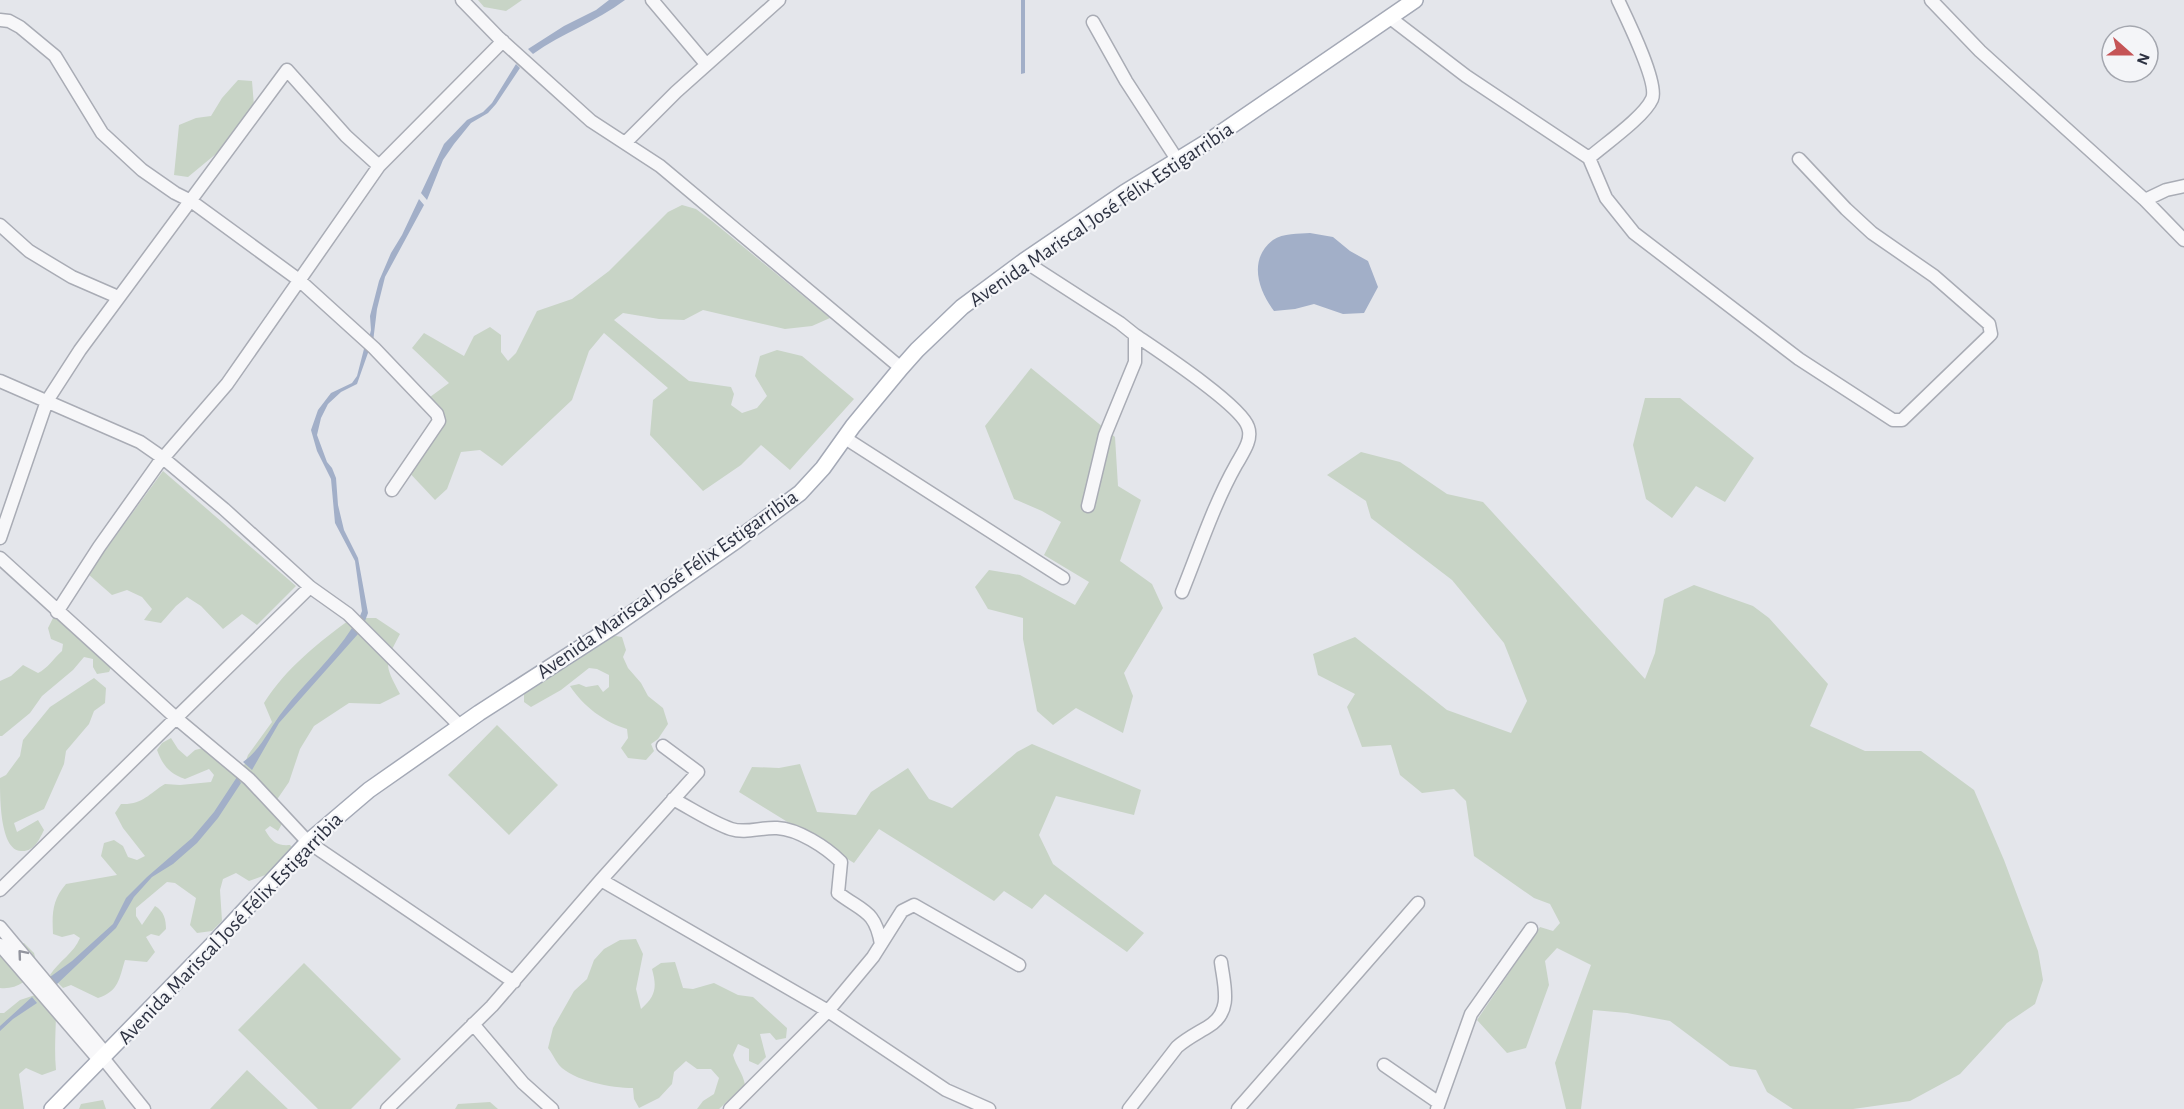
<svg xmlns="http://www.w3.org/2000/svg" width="2184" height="1109" font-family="'Alegreya Sans',sans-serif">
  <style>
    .green { fill: #c8d4c6 }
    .water { fill: #a2afc8 }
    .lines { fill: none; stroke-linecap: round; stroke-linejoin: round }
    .minor-casing { stroke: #a9acb5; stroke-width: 15 }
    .major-casing { stroke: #a4a9b6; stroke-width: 18 }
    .minor { stroke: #f7f7f9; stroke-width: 12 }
    .major { stroke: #fff; stroke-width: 15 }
    .oneway { stroke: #92949e }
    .labels { text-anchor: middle; stroke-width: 4.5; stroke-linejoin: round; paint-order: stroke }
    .street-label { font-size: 21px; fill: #2d3242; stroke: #f4f5f8 }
  </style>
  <rect width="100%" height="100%" fill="#e4e6eb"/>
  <path class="green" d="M 478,0 L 522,0 L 506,11 L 484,7 Z
    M 238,80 L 252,81 L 254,106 L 234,139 L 188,177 L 174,175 L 179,125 L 196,118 L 211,116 L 222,98 Z
    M 682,205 L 696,209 L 712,221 L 830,318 L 812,326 L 785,329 L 703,310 L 684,320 L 659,319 L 623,313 L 614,320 L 689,381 L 731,387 L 734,394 L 731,405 L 742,413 L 757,408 L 767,396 L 755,376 L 760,356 L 777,350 L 802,356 L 854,399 L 790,470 L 761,445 L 741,465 L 703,491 L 650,435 L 653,400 L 668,388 L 604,333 L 589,351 L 572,400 L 502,466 L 480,450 L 461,452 L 447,489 L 435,500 L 405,468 L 436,419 L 430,397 L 449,383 L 412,348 L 424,333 L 464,356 L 474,336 L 490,327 L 501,335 L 501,352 L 508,361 L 516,353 L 537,311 L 572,299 L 609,271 L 668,212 Z
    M 1031,368 L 1115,437 L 1118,486 L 1141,500 L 1120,561 L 1152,584 L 1163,608 L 1124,673 L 1133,696 L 1123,733 L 1076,708 L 1053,725 L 1037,711 L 1023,639 L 1023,618 L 988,609 L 975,587 L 989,570 L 1020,575 L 1075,605 L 1089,582 L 1044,555 L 1061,522 L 1042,511 L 1014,499 L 985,426 Z
    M 1645,398 L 1680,398 L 1754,458 L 1725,502 L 1696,486 L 1672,518 L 1646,499 L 1633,445 Z
    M 1361,452 L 1400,462 L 1447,494 L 1483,502 L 1645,679 L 1655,653 L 1664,599 L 1694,585 L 1753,606 L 1769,618 L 1828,684 L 1810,726 L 1865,751 L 1921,751 L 1974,790 L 2004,860 L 2038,951 L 2043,980 L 2035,1004 L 2007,1023 L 1960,1074 L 1910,1101 L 1853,1109 L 1793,1109 L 1767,1092 L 1756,1070 L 1730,1066 L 1670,1021 L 1627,1013 L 1593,1010 L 1581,1109 L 1566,1109 L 1555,1063 L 1591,965 L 1557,948 L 1545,961 L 1549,985 L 1526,1048 L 1507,1053 L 1477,1020 L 1540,927 L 1553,931 L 1560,923 L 1550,904 L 1534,898 L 1474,856 L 1466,801 L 1454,789 L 1422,793 L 1400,775 L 1391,745 L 1362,747 L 1347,707 L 1355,694 L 1318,675 L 1313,654 L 1355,637 L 1447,710 L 1511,733 L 1527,701 L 1504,643 L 1452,580 L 1371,518 L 1366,501 L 1327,475 Z
    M 163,471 L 296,586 L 257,625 L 242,614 L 223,629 L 201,606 L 187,597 L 176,606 L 161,623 L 144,620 L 152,609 L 142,597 L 127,590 L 112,595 L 88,574 Z
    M 63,613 L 114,661 L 109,672 L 97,674 L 93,667 L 93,659 L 84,657 L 73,670 L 42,696 L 30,713 L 2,736 L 0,736 L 0,681 L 11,676 L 23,665 L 38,673 C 47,669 54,658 62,651 L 63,644 L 51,639 L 48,628 L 54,616 Z
    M 352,618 L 376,618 L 400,634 C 384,664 384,664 400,694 L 380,704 L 349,703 L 314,726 L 300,749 L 289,782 L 276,801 L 242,771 L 248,755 L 272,722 L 264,703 C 286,668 319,642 352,618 Z
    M 610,635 L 622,637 L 626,650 L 623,657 L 628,668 L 641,683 L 648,696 L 663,708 L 668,724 L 658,739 L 651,744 L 654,751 L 646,760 L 628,758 L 621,748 L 628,738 L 627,729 C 604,722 583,706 570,686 L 579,684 L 586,687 L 598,685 L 603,692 L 609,687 L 609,675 L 597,669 L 589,668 L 561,690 L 531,707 L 524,702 L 524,693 L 534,688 L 557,666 Z
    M 94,678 L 106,688 L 105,703 L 94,711 L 89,724 L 66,751 L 64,764 L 44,809 L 14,823 L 17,832 L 38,820 L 44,830 C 39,840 34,852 21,851 C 0,850 0,798 0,778 L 6,775 L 20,756 L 23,740 L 50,707 Z
    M 497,725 L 558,785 L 509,835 L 448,775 Z
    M 171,738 L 178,749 L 187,757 L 195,750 L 211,746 L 284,820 L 278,831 L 270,826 L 265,830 C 272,842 277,846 290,845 L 295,850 L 268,874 L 249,881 L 236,873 L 223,879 L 220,890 L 222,921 L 212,931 L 197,933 L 190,925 L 196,898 L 175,883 L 167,882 L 136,908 L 136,916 L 142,925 L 155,906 C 164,911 166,920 166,929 L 159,936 L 151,934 L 146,937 L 155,952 L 147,962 L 125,960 C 119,979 119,991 98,998 L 71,985 L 63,988 L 50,975 C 59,961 74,953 80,938 L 74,934 L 62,937 L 53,934 C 52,914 52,900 66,884 L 117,875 L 101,856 L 104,843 L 114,840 L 123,846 L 128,857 L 137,860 L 145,856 L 123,828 L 115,813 L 121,804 C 143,805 148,794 165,784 L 180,785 L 211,782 L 214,775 L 209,769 L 185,779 C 169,773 163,766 157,750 L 162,743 Z
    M 1032,744 L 1141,790 L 1134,815 L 1056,796 L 1039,835 L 1053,864 L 1144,933 L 1127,952 L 1045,894 L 1032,909 L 1004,891 L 994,901 L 879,829 L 854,863 L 739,792 L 752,767 L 779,768 L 800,764 L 817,812 L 856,815 L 871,792 L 908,768 L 929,799 L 952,808 L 1017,752 Z
    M 636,939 L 643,954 L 636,989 L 641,1009 C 656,996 657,987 652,969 L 661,963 L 675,962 L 683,988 L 693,989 L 714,983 L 738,995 L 753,997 L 787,1028 L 786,1038 L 776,1040 L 770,1033 L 760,1034 L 766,1057 L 758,1065 L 749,1061 L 749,1049 L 738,1044 L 733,1055 C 736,1066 743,1073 745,1085 L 719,1109 L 697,1109 L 703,1101 L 714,1094 L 719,1078 L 711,1069 L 697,1069 L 686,1061 L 674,1072 L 672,1084 L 659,1098 L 639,1108 L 634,1099 L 633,1088 C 612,1088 573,1081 559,1065 C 555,1060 552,1053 548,1048 L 553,1028 L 574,991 L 587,979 L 594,960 L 604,949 L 620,940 Z
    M 24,943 L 34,953 L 38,968 C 29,980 16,990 0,988 L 0,952 Z
    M 304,963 L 401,1059 L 351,1109 L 318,1109 L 238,1030 Z
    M 41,993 L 56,1009 C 56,1030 54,1049 56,1070 L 42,1075 L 26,1068 L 19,1074 L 24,1109 L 0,1109 L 0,1013 L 4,1013 L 20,1000 Z
    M 247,1070 L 288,1109 L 210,1109 Z
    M 103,1100 L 106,1109 L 79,1109 L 81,1104 Z
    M 490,1102 L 498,1109 L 455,1109 L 458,1104 Z"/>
  <path class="water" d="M 609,0 L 625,0 C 596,22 562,33 533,54 L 528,49 L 564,26 L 596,10 Z
    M 1021,0 L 1025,0 L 1025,73 L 1021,74 Z
    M 516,64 L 520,68 L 496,104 L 488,113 L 471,123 L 454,144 L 443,160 L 427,200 L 421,193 L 444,144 L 467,120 L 483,112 L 492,103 Z
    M 419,199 L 424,205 L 385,277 L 377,309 L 373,342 L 369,338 L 371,330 L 370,316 L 379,281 L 391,253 L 402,235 Z
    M 1310,233 L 1333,237 L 1350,251 L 1368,261 L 1378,287 L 1364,313 L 1343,314 L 1314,304 L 1295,309 L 1274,311 C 1258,290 1248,259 1273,240 C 1283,233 1299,234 1310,233 Z
    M 365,345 L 369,350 L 357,384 L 341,392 L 328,404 L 321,418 L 317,435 L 327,462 L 332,468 L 336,478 L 338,505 L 344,530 L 358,558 L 368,613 L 365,621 L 360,616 L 362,611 L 355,561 L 335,523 L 331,479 L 317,451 L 311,430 L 318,410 L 331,393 L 352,383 L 357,376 Z
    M 352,628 L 358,634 L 279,723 L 252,770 L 243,762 C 261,750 270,727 283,711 C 305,682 333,658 352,628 Z
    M 237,777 L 241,783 L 218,818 L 197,843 L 173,864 L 152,877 L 134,897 L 116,928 L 56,985 L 50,977 L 72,961 L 113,924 L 126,898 L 147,877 L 192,838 L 214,812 Z
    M 32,997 L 37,1003 L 13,1019 L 0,1031 L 0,1026 Z"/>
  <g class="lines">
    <g class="minor-casing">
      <path id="minor" d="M 462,0 L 498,37 L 591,121 L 660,166 L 901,368
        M 652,0 L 706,64
        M 1931,0 L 1980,51 L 2145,200 L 2184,240
        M 1389,17 L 1466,76 L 1589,158 L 1606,198 L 1634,233 L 1799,359 L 1893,420 L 1902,420 L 1988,337 L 1991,334 L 1989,324 L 1934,276 L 1872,233 L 1846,209 L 1799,159
        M 0,20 L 9,21 L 20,27 L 55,56 L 102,133 L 142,170 L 175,193 L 191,201 L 299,280 L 374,348 L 437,414 L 439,421 L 392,490
        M 1093,22 L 1126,81 L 1178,161
        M 625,143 L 676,92 L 779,0
        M 1589,158 C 1605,144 1644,117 1652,99 C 1659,84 1626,17 1618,0
        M 2145,200 L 2166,190 L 2184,186
        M 0,225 L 29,251 L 72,277 L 118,297
        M 1024,261 L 1120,323 L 1135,335 L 1135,362 L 1105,435 L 1088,506
        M 1135,335 C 1157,350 1241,405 1248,427 C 1253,440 1242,454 1236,465 C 1214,504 1199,550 1182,592
        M 0,381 L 140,442 L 163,458 L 224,509 L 310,587 L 348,614 L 460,726
        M 845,438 L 1063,578
        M 0,538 L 47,401 L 80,350 L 287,70 L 346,136 L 379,166
        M 0,558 L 176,718 L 249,779 L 308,842 L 514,982
        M 57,612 L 99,547 L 158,464 L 227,384 L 379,166 L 503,41
        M 673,799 C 692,809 711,822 731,829 C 746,834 761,827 777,828 C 798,829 826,847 841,862 L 838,893 C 863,912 875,910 881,944
        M 601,880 L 828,1011 L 946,1090 L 989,1109
        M 0,890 L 310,587
        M 0,927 L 101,1048 L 103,1058
        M 0,945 L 95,1055 L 103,1058 L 144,1109
        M 473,1024 L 523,1083 L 552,1109
        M 1384,1065 L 1439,1103
        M 387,1109 L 492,1006 L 601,880 L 698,772 L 663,746
        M 730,1109 L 828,1011 L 873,957 L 902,911 L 914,905 L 1019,965
        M 1129,1109 L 1177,1047 C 1187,1038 1198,1033 1209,1026 C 1233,1011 1224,986 1221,962
        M 1238,1109 L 1418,903
        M 1437,1109 L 1471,1014 L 1531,929"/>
    </g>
    <g class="major-casing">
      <path id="major" d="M 52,1109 L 216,941 L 308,842 L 369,790 L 479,713 L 611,628 L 737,540 L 800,493 L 823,468 L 853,426 L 901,368 L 917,350 L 962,307 L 1024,261 L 1124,193 L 1212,139 L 1415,0"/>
    </g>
    <use href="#minor" class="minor"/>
    <use href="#major" class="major"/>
  </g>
  <defs><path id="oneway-chevron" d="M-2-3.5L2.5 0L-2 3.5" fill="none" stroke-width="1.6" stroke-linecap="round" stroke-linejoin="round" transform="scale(1.5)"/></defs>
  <use class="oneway" href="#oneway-chevron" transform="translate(22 954) rotate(-130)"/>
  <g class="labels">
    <g class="street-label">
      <text transform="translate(1101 214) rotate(-34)" y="7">Avenida Mariscal José Félix Estigarribia</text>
      <text transform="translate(667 584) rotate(-35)" y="7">Avenida Mariscal José Félix Estigarribia</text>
      <text transform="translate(230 928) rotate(-46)" y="7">Avenida Mariscal José Félix Estigarribia</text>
    </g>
  </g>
  <g transform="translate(2130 54) rotate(111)"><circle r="28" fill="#f4f5f8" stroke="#a4a7af" stroke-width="1.5"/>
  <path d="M0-4.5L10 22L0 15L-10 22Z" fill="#c55456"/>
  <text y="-9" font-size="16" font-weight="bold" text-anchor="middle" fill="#2d3242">N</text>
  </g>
</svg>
